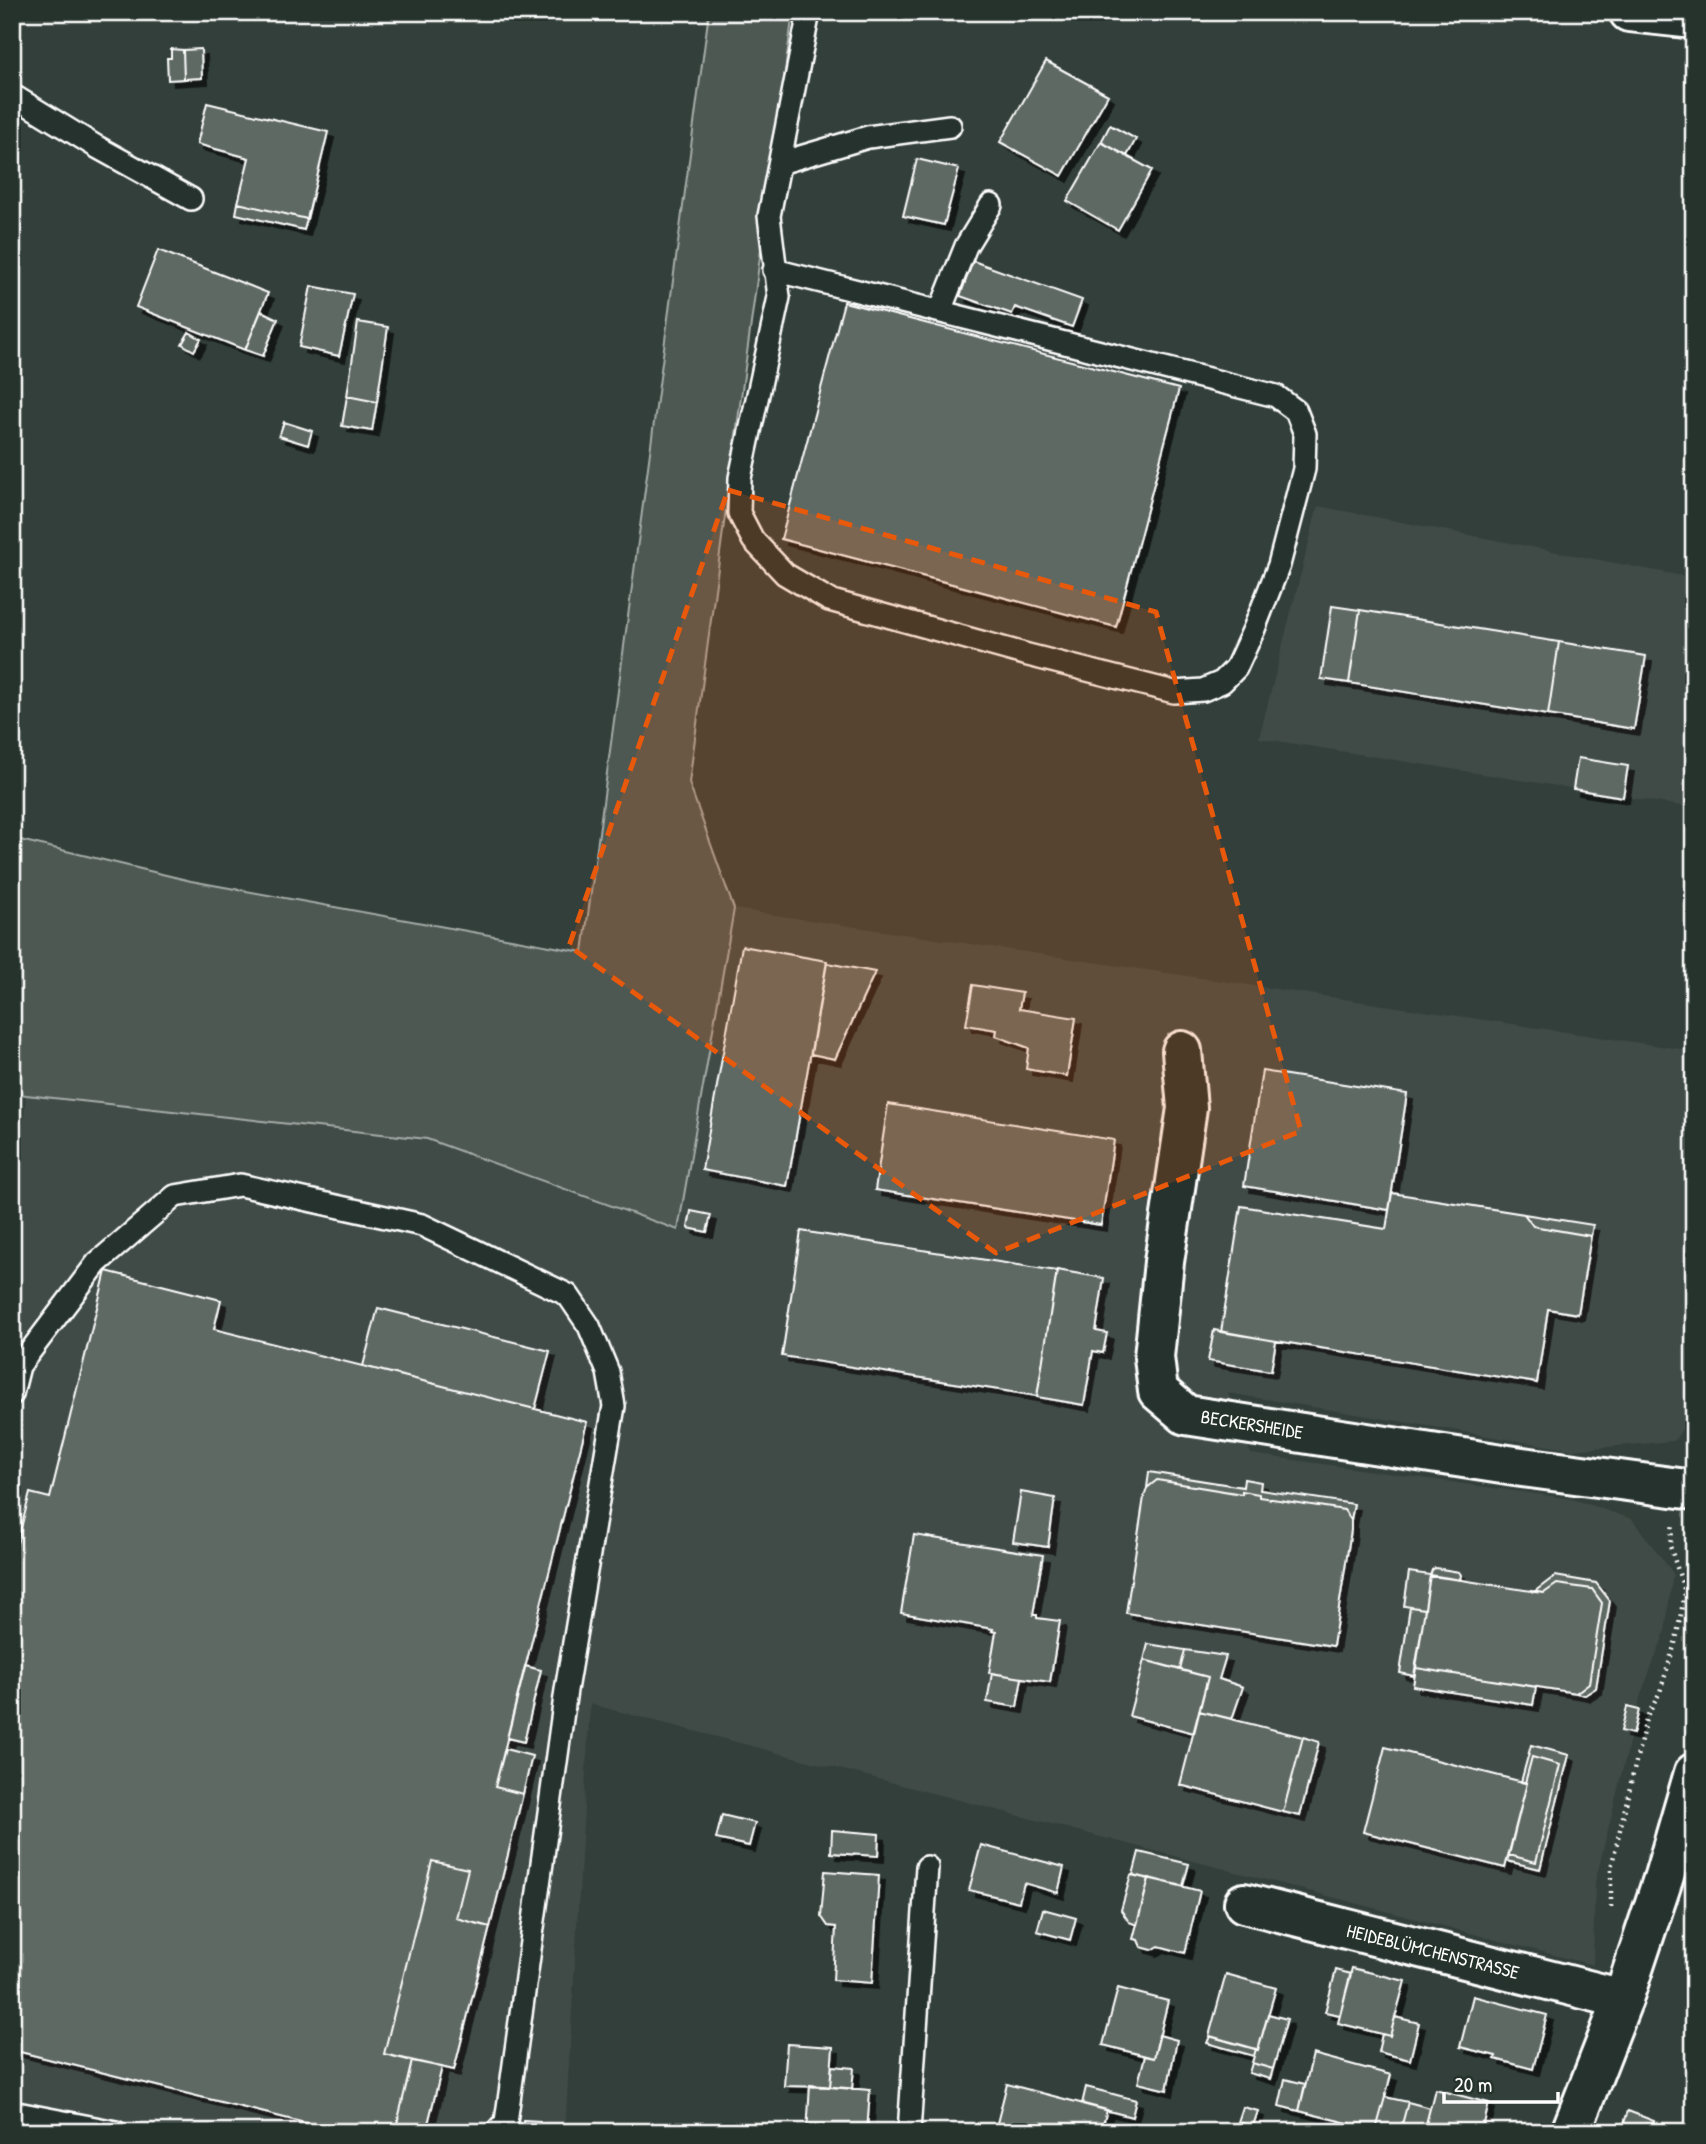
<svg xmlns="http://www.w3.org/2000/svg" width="1706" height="2144" font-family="'Patrick Hand',sans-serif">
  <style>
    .built { fill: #404c47 }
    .green { fill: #4d5853; stroke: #a6aca9; stroke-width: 2 }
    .building { fill: #5f6964; stroke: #fff; stroke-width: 2; filter: url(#shadow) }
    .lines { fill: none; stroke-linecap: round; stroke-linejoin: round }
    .service-casing { stroke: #fff; stroke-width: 26 }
    .minor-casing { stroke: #fff; stroke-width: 44 }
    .tertiary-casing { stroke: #fff; stroke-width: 44 }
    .path { stroke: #fff; stroke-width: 4.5; stroke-dasharray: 2 5; stroke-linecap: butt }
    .service { stroke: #26332d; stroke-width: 21 }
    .minor { stroke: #26332d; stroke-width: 38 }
    .tertiary { stroke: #26332d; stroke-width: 38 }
    .marked { fill: #e8590c; fill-opacity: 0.2; stroke: #e8590c; stroke-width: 5; stroke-dasharray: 14 9; stroke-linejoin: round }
    .labels { text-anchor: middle; stroke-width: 7; stroke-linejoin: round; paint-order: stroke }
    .street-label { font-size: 19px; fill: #fff; stroke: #26332d }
  </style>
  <defs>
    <filter id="shadow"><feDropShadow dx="6" dy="6" stdDeviation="0" flood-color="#0009"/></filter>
  </defs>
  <rect width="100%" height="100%" fill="#333f3a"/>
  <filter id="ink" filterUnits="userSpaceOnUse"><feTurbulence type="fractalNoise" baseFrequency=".0143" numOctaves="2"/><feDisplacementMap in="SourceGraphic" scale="14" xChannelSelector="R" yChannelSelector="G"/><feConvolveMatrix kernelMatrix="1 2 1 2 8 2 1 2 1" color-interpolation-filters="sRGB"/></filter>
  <g filter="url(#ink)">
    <path class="built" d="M 1318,506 L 1693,578 L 1694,808 L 1259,738 Z
      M 734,909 L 1694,1051 L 1694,1412 L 1674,1441 L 1573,1450 L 1228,1393 L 1251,1454 L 1572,1499 L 1632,1519 L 1673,1573 L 1665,1632 L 1641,1694 L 1595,1883 L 1593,1965 L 590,1704 L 565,2132 L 12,2132 L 12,1262 L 26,1095 L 427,1139 L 678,1230 Z"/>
    <path class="green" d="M 709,12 L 793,12 L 689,783 L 734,909 L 678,1230 L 427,1139 L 26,1095 L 12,1092 L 12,838 L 191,881 L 583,952 Z"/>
    <path class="building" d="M 171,49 L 183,50 L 184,79 L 168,80 L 167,58 L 171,58 Z
      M 201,49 L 202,78 L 184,79 L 183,50 Z
      M 1046,61 L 1108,95 L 1062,176 L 1000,142 Z
      M 207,103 L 328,132 L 307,219 L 238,203 L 249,158 L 197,144 Z
      M 1110,125 L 1136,139 L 1127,156 L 1101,142 Z
      M 1101,142 L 1152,170 L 1118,230 L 1067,201 Z
      M 917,159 L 959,169 L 944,225 L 903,216 Z
      M 238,203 L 307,219 L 304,230 L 236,214 Z
      M 158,250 L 268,293 L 245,350 L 136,307 Z
      M 973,261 L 1082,300 L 1072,327 L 1015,307 L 1012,314 L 960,296 Z
      M 311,286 L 353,294 L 339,356 L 299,347 Z
      M 844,302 L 1179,389 L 1116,627 L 781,539 Z
      M 261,311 L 278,319 L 263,356 L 245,350 Z
      M 358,322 L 388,327 L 377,402 L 347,396 Z
      M 189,332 L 201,339 L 194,351 L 182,344 Z
      M 347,396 L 377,402 L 372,431 L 342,426 Z
      M 284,422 L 312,431 L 308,445 L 279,436 Z
      M 1332,606 L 1360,610 L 1349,683 L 1321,679 Z
      M 1360,610 L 1559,642 L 1548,715 L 1349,683 Z
      M 1559,642 L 1646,656 L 1634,729 L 1548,715 Z
      M 1578,758 L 1628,766 L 1623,797 L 1573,789 Z
      M 742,946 L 827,961 L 787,1186 L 702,1170 Z
      M 827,963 L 875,972 L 835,1059 L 811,1054 Z
      M 973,985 L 1022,993 L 1019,1009 L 1076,1018 L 1067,1076 L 1026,1069 L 1029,1048 L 996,1036 L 997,1030 L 966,1025 Z
      M 1262,1071 L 1407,1094 L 1389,1210 L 1244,1186 Z
      M 888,1104 L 1114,1140 L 1101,1225 L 875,1190 Z
      M 1392,1193 L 1524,1214 L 1533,1226 L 1591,1236 L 1578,1314 L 1548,1309 L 1537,1383 L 1221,1332 L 1241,1206 L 1386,1229 Z
      M 691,1211 L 711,1215 L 707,1232 L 688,1228 Z
      M 1524,1214 L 1593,1225 L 1591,1236 L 1533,1226 Z
      M 801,1231 L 1057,1271 L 1037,1396 L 782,1356 Z
      M 1057,1270 L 1104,1278 L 1096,1331 L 1107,1333 L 1103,1353 L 1093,1351 L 1084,1405 L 1037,1397 Z
      M 106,1271 L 221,1300 L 214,1329 L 587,1422 L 495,1787 L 523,1794 L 490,1927 L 456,1918 L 468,1869 L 432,1861 L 384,2054 L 412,2061 L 395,2132 L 341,2132 L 12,2050 L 12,1563 L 30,1493 L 50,1498 Z
      M 378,1308 L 550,1351 L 535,1409 L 363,1366 Z
      M 1214,1330 L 1276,1341 L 1271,1371 L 1208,1361 Z
      M 1149,1472 L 1243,1487 L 1244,1479 L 1261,1482 L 1260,1490 L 1354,1504 L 1351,1520 L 1344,1510 L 1259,1497 L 1259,1494 L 1242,1491 L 1242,1494 L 1157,1480 L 1147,1488 Z
      M 1157,1480 L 1242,1494 L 1242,1491 L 1259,1494 L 1259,1497 L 1344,1510 L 1351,1520 L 1351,1530 L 1333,1646 L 1126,1613 L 1144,1497 L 1147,1488 Z
      M 1021,1492 L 1055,1498 L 1048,1547 L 1013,1542 Z
      M 914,1535 L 1043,1555 L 1033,1615 L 1037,1615 L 1037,1618 L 1060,1621 L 1050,1682 L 989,1673 L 996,1632 L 992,1631 L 993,1629 L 901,1613 Z
      M 1435,1568 L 1459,1572 L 1461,1575 L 1460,1580 L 1430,1576 L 1432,1570 Z
      M 1409,1572 L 1430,1575 L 1425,1609 L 1404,1606 Z
      M 1430,1575 L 1544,1593 L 1557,1584 L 1592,1589 L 1602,1603 L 1589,1683 L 1576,1693 L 1416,1668 Z
      M 1555,1576 L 1596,1583 L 1610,1601 L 1596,1688 L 1585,1695 L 1576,1693 L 1589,1683 L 1602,1603 L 1592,1589 L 1557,1584 L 1544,1593 L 1534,1592 Z
      M 1410,1607 L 1425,1609 L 1414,1676 L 1400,1673 Z
      M 1148,1644 L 1185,1650 L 1180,1670 L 1144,1660 Z
      M 1185,1650 L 1226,1656 L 1219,1679 L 1243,1687 L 1232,1719 L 1199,1711 L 1208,1677 L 1180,1670 Z
      M 1144,1660 L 1208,1677 L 1194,1733 L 1129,1716 Z
      M 525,1666 L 541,1670 L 524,1742 L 507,1738 Z
      M 1416,1668 L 1536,1687 L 1533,1705 L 1413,1686 Z
      M 992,1673 L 1022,1678 L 1017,1707 L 987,1702 Z
      M 1627,1707 L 1639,1710 L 1633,1734 L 1621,1731 Z
      M 1199,1711 L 1303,1737 L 1283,1812 L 1180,1785 Z
      M 1303,1737 L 1319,1742 L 1300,1816 L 1283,1812 Z
      M 1531,1745 L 1569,1755 L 1540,1869 L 1507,1861 L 1509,1855 L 1536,1862 L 1560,1765 L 1532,1757 L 1525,1783 L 1521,1782 Z
      M 1385,1747 L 1527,1783 L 1505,1868 L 1363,1832 Z
      M 505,1749 L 532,1756 L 523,1794 L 495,1787 Z
      M 1532,1757 L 1560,1765 L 1536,1862 L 1509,1855 L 1527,1783 L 1525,1783 Z
      M 722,1815 L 755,1823 L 749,1846 L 716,1839 Z
      M 832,1830 L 879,1834 L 878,1856 L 831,1853 Z
      M 981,1845 L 1064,1867 L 1058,1893 L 1024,1883 L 1019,1902 L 969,1890 Z
      M 1139,1852 L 1189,1864 L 1183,1886 L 1133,1875 Z
      M 432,1861 L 468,1869 L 456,1918 L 490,1927 L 454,2070 L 384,2054 Z
      M 825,1871 L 879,1875 L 872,1983 L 833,1980 L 836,1927 L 828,1926 L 821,1916 Z
      M 1131,1875 L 1149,1879 L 1137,1925 L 1129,1922 L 1121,1910 Z
      M 1149,1878 L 1200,1891 L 1185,1953 L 1159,1946 L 1152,1950 L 1141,1947 L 1138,1940 L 1133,1939 Z
      M 1043,1909 L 1076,1918 L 1070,1940 L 1037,1931 Z
      M 1352,1968 L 1405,1981 L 1390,2036 L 1338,2023 Z
      M 1336,1970 L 1351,1974 L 1340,2015 L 1325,2012 Z
      M 1226,1974 L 1276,1988 L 1258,2050 L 1209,2036 Z
      M 1118,1988 L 1168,2001 L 1154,2058 L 1103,2045 Z
      M 1473,1996 L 1547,2015 L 1533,2069 L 1495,2059 L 1496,2056 L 1460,2047 Z
      M 1268,2014 L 1287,2019 L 1273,2069 L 1252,2063 L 1256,2049 L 1258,2050 Z
      M 1395,2017 L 1419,2023 L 1410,2060 L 1378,2052 L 1382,2034 L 1390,2036 Z
      M 1159,2035 L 1177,2040 L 1167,2090 L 1138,2083 L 1145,2056 L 1154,2058 Z
      M 1210,2036 L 1256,2049 L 1254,2056 L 1207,2043 Z
      M 787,2044 L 833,2047 L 830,2087 L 784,2086 Z
      M 1313,2054 L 1391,2075 L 1376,2130 L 1299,2111 Z
      M 412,2061 L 442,2067 L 426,2132 L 395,2132 Z
      M 1252,2063 L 1273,2069 L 1270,2079 L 1249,2073 Z
      M 832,2066 L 854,2068 L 852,2089 L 830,2087 Z
      M 1285,2079 L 1305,2084 L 1299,2111 L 1279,2106 Z
      M 1007,2084 L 1107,2110 L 1101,2132 L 995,2131 Z
      M 810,2085 L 870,2090 L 867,2132 L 807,2132 Z
      M 1086,2087 L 1136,2100 L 1132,2117 L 1082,2104 Z
      M 1435,2089 L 1489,2103 L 1482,2132 L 1424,2132 Z
      M 1385,2097 L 1408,2102 L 1400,2132 L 1376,2130 Z
      M 1408,2102 L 1430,2108 L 1424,2132 L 1400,2132 Z
      M 1243,2107 L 1258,2111 L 1253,2126 L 1238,2122 Z
      M 1628,2111 L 1654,2121 L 1650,2132 L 1621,2132 Z
      M 523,2120 L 540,2121 L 539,2132 L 523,2132 Z
      M 747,2125 L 771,2131 L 771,2132 L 745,2132 Z
      M 1235,2126 L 1259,2132 L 1233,2132 Z"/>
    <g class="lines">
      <g class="service-casing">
        <path id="service" d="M 12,95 L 97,147 L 191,199
          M 780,163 L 868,137 L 950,126
          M 774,270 L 1276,396 L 1296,411 L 1305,434 L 1304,469 L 1279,565 L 1254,629 L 1236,668 L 1222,682 L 1203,690 L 1174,692 L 1028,655 L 829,600 L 785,574 L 753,540 L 739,513 L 740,478 L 779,297 L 769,216 L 809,12
          M 940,311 L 966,246 L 991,205
          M 12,1394 L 19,1366 L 97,1263 L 175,1196 L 240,1185 L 422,1225 L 568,1295 L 589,1326 L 608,1372 L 614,1406 L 566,1690 L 506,2122 L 497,2132
          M 12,2112 L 116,2132
          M 909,2132 L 927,1867"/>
      </g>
      <g class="minor-casing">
        <path id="minor" d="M 1629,12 L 1694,19
          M 1182,1051 L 1187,1108 L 1164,1262 L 1154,1357 L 1158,1391 L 1186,1415 L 1515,1466 L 1694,1490
          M 1244,1903 L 1623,1999"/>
      </g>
      <g class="tertiary-casing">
        <path id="tertiary" d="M 1571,2132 L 1623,1999 L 1664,1876 L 1694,1773"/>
      </g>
      <path class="path" d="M 1694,206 L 1691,313 L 1694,356
        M 1686,1450 L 1687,1440 L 1694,1431
        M 1611,1907 L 1611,1868 L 1646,1719 L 1660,1692 L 1676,1640 L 1685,1592 L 1670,1546 L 1673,1524"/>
      <use href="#service" class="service"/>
      <use href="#minor" class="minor"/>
      <use href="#tertiary" class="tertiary"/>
    </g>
  </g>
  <path class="marked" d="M 728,490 L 1156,612 L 1301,1131 L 996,1253 L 569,946 Z"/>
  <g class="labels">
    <g class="street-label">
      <text transform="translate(1252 1424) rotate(9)" y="7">BECKERSHEIDE</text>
      <text transform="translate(1433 1951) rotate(14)" y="7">HEIDEBLÜMCHENSTRASSE</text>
    </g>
  </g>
  <rect width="1706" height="2144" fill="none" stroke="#26332d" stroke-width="42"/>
  <rect x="21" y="21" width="1664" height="2102" fill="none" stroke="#fff" stroke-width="2.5" filter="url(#ink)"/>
  <path d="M1444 2092v10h114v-10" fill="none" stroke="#ffffff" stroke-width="3.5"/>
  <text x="1454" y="2092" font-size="21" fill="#ffffff" stroke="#26332d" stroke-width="5" paint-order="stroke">20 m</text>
</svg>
